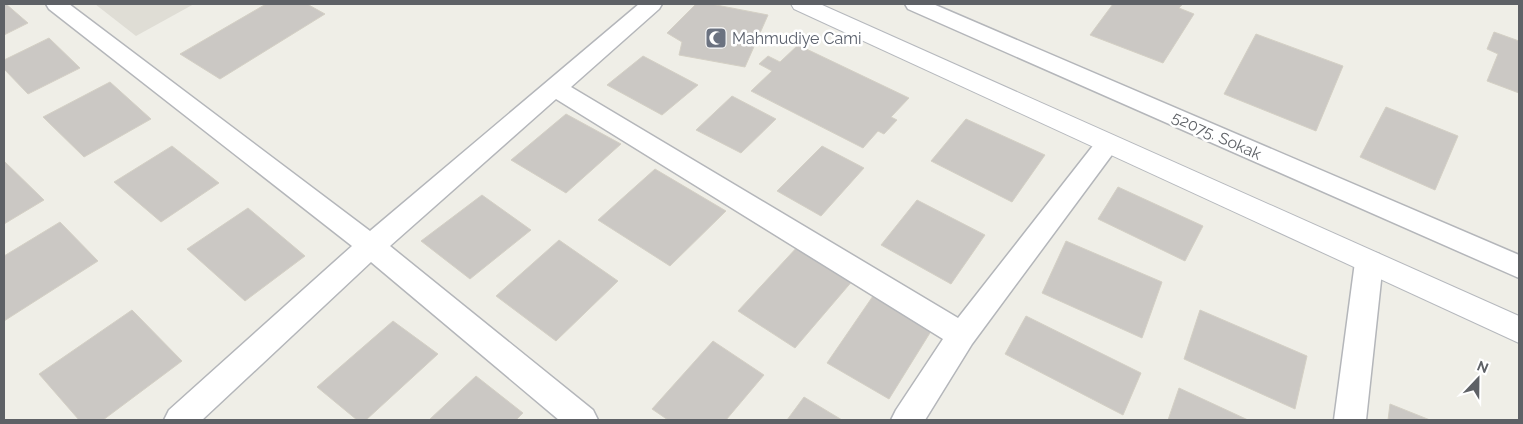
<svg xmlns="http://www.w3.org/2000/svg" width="1523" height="424" font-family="Raleway,sans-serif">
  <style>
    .education { fill: #dfddd5 }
    .building { fill: #cbc8c4; stroke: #d4d0c5 }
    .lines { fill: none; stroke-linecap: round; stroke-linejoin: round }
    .street-casing { stroke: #b4b6ba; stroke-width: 3 }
    .secondary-casing { stroke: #b5b8bd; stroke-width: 2 }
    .street { fill: #fff; fill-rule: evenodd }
    .secondary { fill: #fff; fill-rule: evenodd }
    .labels { text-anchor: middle; stroke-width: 5; stroke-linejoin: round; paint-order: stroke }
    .worship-label { font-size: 16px; fill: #5b616d; stroke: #fff; text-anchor: start }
    .street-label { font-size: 16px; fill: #5e6166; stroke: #fff }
  </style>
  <rect width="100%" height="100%" fill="#efeee7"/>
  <path class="education" d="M 95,4 L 194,4 L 136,36 Z"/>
  <path class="building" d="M 4,4 L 6,4 L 28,23 L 4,35 Z
    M 266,4 L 307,4 L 325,14 L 220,79 L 180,54 Z
    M 696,4 L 711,4 L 768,15 L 745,67 L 679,55 L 682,42 L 667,33 Z
    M 1113,4 L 1178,4 L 1182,5 L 1179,8 L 1194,14 L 1163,63 L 1090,35 Z
    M 1494,32 L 1519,41 L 1519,93 L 1487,81 L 1498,54 L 1487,49 Z
    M 1256,34 L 1343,66 L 1316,131 L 1224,94 Z
    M 49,38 L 80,68 L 28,94 L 4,69 L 4,60 Z
    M 798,45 L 909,98 L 891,117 L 897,120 L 884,134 L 878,131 L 863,148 L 751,91 L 772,71 L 759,64 L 768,56 L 780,62 Z
    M 643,56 L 698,85 L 662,115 L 607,85 Z
    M 110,82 L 151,119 L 84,157 L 43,117 Z
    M 732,96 L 776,119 L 741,153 L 696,130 Z
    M 1386,107 L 1458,136 L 1435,190 L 1360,157 Z
    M 566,114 L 621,144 L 566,193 L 511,160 Z
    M 966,119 L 1045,155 L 1012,202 L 931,161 Z
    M 172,146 L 219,183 L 161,222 L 114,182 Z
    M 822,146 L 864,168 L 821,216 L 777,191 Z
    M 4,161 L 44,200 L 4,224 Z
    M 655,169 L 726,211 L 670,266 L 598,220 Z
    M 1118,187 L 1203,226 L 1185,261 L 1098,219 Z
    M 482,195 L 531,230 L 470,279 L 421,241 Z
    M 917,200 L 985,235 L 951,284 L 881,245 Z
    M 248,208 L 305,256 L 245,301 L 187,249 Z
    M 60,222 L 98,261 L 4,321 L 4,256 Z
    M 559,240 L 618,281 L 556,341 L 496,296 Z
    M 1066,241 L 1162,282 L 1142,338 L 1042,293 Z
    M 799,245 L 854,279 L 795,348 L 738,311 Z
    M 873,296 L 933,328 L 889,399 L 827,363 Z
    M 132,310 L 182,361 L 103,420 L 79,420 L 39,374 Z
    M 1200,310 L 1307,356 L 1295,409 L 1184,359 Z
    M 1026,316 L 1141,373 L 1123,415 L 1005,354 Z
    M 393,321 L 438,354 L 366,420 L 357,420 L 317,387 Z
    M 713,341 L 764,375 L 726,420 L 668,420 L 652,409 Z
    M 476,376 L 523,413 L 516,420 L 429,420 Z
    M 1179,388 L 1248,420 L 1168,420 Z
    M 804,397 L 842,420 L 787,420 Z
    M 1390,404 L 1430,420 L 1388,420 Z"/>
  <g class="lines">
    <g class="street-casing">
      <path id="street" d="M 46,4 L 69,4 L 370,231 L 639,4 L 662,4 L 659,9 L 571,87 L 958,318 L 1099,138 L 1108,135 L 1117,138 L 1120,144 L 972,344 L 925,420 L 891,420 L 896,410 L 943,339 L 556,99 L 390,246 L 593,410 L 598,420 L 559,420 L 371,262 L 202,420 L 164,420 L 169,410 L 352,246 L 49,9 Z
        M 905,4 L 933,4 L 1519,255 L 1519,278 L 908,9 Z
        M 1369,251 L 1379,254 L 1383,262 L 1366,420 L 1334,420 L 1355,262 L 1359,254 Z"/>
    </g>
    <g class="secondary-casing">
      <path id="secondary" d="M 791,4 L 820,4 L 1519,316 L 1519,343 L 794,9 Z"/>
    </g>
    <use href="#street" class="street"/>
    <use href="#secondary" class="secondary"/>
  </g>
  <defs>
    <g id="mosque-square" transform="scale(1.125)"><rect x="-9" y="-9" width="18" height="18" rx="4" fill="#6b7280" stroke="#fff"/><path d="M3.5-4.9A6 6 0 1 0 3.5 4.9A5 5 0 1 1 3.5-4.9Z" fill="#fff"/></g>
  </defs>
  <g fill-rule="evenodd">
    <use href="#mosque-square" x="716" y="38"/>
  </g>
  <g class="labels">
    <g class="worship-label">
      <text x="732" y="44">Mahmudiye Cami</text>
    </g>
    <g class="street-label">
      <text transform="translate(1217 135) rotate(24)" y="6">52075. Sokak</text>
    </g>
  </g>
  <rect width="1523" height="424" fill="none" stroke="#5e6166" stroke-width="10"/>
  <g transform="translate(1478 379) rotate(22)" stroke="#ffffff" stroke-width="4" paint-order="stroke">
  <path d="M0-4L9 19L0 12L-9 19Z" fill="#5e6166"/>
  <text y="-8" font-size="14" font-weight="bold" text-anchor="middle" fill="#5e6166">N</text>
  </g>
</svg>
